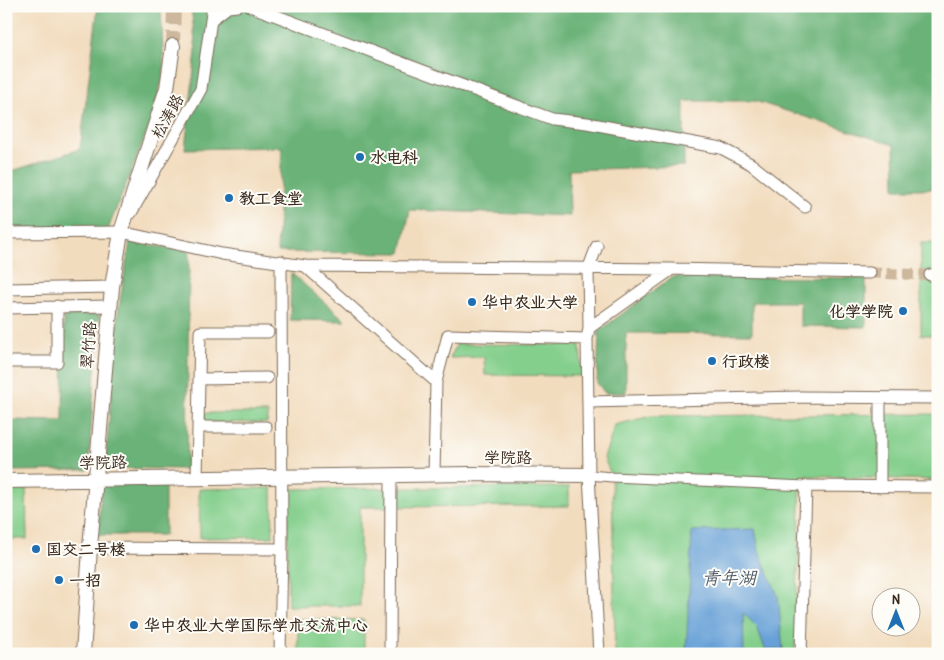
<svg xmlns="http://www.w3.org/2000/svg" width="944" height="660" font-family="'Patrick Hand','LXGW WenKai TC',sans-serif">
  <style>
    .green { fill: #84cf8c; stroke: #607c55 }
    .forest { fill: #6bb278; stroke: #536e4b }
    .water { fill: #67a1d7; stroke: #51667a }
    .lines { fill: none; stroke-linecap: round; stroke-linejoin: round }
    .minor-tunnel { stroke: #cdb89e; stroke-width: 11; stroke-dasharray: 11 5.5; stroke-linecap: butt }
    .tertiary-tunnel { stroke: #cdb89e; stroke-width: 14; stroke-dasharray: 14 7; stroke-linecap: butt }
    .pedestrian-casing { stroke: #7b6856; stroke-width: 11 }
    .minor-casing { stroke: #7b6856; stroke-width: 13 }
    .tertiary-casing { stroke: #7b6856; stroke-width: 16 }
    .pedestrian { stroke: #fff; stroke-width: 9 }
    .minor { stroke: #fff; stroke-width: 11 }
    .tertiary { stroke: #fff; stroke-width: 14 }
    .poi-dot { fill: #1f6fb2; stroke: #fdfcf7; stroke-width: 2 }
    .labels { text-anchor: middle; stroke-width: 4; stroke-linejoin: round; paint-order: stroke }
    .street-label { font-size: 16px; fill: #3b2a1e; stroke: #fdfcf7 }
    .poi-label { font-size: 16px; font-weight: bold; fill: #3b2a1e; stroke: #fdfcf7; text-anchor: start }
    .water-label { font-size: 18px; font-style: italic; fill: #4d5a68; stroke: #fdfcf7 }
  </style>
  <rect width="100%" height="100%" fill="#fdfcf7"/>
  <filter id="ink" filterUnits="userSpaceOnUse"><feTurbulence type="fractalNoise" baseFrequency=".02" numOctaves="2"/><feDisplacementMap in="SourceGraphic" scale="10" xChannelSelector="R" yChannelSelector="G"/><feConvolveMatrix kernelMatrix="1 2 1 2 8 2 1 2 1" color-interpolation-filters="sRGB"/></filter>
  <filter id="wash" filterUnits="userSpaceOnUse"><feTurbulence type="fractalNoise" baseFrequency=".0096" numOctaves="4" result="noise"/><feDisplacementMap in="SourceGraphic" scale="20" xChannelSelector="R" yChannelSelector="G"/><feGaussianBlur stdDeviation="1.12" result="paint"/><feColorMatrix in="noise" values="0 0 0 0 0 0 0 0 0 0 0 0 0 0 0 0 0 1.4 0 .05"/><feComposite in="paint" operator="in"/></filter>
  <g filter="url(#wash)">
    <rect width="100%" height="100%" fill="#f2dcbe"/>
    <path class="green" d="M 921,243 L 938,243 L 938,335 L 921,335 Z
      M 457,344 L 580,345 L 582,376 L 485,375 L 484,357 L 450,358 Z
      M 205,413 L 268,413 L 267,423 L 205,422 Z
      M 938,414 L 938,480 L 801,476 L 795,654 L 615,654 L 612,477 L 604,458 L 615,425 L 651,416 Z
      M 26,484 L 27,539 L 6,539 L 6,485 Z
      M 569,487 L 569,506 L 360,507 L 360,606 L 288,606 L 287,489 Z
      M 272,488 L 273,537 L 200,538 L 199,489 Z
      M 298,619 L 364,620 L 364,654 L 298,654 Z"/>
    <path class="forest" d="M 98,6 L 161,6 L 164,73 L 149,127 L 107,232 L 6,231 L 6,173 L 80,149 Z
      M 191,6 L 938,6 L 938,189 L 895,189 L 894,145 L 755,101 L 684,101 L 684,166 L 569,170 L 570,216 L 410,210 L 401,253 L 277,252 L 282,147 L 185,149 L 196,51 Z
      M 130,242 L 189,251 L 187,469 L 105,468 L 118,313 Z
      M 291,273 L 346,321 L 290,320 Z
      M 672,277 L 866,278 L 866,327 L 800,326 L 800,302 L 752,302 L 752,334 L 626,333 L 626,393 L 605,393 L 597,383 L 599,331 Z
      M 64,315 L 99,315 L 88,470 L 6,471 L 6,420 L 63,421 Z
      M 165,484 L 165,535 L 97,535 L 102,485 Z"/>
    <path class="water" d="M 755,529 L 759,551 L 778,596 L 783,650 L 765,649 L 757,627 L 743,613 L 744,654 L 686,654 L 692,531 Z"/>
  </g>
  <g filter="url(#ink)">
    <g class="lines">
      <path class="minor-tunnel" d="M 870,273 L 930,275"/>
      <path class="tertiary-tunnel" d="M 173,46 L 174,6"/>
      <g class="pedestrian-casing">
        <path id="pedestrian" d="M 589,475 L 612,477 L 806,486"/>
      </g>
      <g class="minor-casing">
        <path id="minor" d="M 250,6 L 552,119 L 587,123 L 721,148 L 751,164 L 805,207
          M 211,20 L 228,7 L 237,6
          M 131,213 L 201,89 L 213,6
          M 6,233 L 121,232 L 222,254 L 305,266 L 436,382 L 434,475
          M 597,246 L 588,270 L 589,328 L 587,339 L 589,475 L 599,654
          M 305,266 L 672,269 L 870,273
          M 930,275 L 938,274
          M 6,289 L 112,287
          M 6,308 L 109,306
          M 589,328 L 672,269
          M 6,362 L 57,362 L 57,306
          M 199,379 L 267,378
          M 436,382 L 448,335 L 587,339
          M 588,402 L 800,397 L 938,398
          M 198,427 L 266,427
          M 197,478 L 200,332 L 268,332
          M 880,487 L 880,398
          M 90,548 L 282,549
          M 280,654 L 282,549 L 281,261
          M 390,654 L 391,475
          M 801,654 L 806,486 L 937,487 L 938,489"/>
      </g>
      <g class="tertiary-casing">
        <path id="tertiary" d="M 6,481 L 470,474 L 589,475
          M 83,654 L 90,548 L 112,287 L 121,232 L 167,88 L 173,46"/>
      </g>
      <use href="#pedestrian" class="pedestrian"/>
      <use href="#minor" class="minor"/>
      <use href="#tertiary" class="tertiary"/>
    </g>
  </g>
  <g class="poi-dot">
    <circle cx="360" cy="157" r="5"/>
    <circle cx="229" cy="198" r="5"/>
    <circle cx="472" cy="302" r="5"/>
    <circle cx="903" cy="311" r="5"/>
    <circle cx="712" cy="361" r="5"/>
    <circle cx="36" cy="549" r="5"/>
    <circle cx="59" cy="580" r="5"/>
    <circle cx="134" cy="625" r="5"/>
  </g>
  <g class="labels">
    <g class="street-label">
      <text transform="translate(167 116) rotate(-61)" y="6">松涛路</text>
      <text transform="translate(88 345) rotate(-86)" y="6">翠竹路</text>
      <text x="508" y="463">学院路</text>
      <text transform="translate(103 462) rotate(-1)" y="6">学院路</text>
    </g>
    <g class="poi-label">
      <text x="370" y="163">水电科</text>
      <text x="239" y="204">教工食堂</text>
      <text x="482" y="308">华中农业大学</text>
      <text x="893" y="317" text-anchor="end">化学学院</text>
      <text x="722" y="367">行政楼</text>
      <text x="46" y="555">国交二号楼</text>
      <text x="69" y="586">一招</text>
      <text x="144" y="631">华中农业大学国际学术交流中心</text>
    </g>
    <g class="water-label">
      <text x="729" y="584">青年湖</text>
    </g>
  </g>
  <rect width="944" height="660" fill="none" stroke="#fdfcf7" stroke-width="25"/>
  <g transform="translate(896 612)"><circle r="24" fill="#fdfcf7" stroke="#afa8a0"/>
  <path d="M0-4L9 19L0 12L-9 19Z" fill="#1f6fb2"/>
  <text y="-8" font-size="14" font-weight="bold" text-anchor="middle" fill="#3b2a1e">N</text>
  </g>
</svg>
